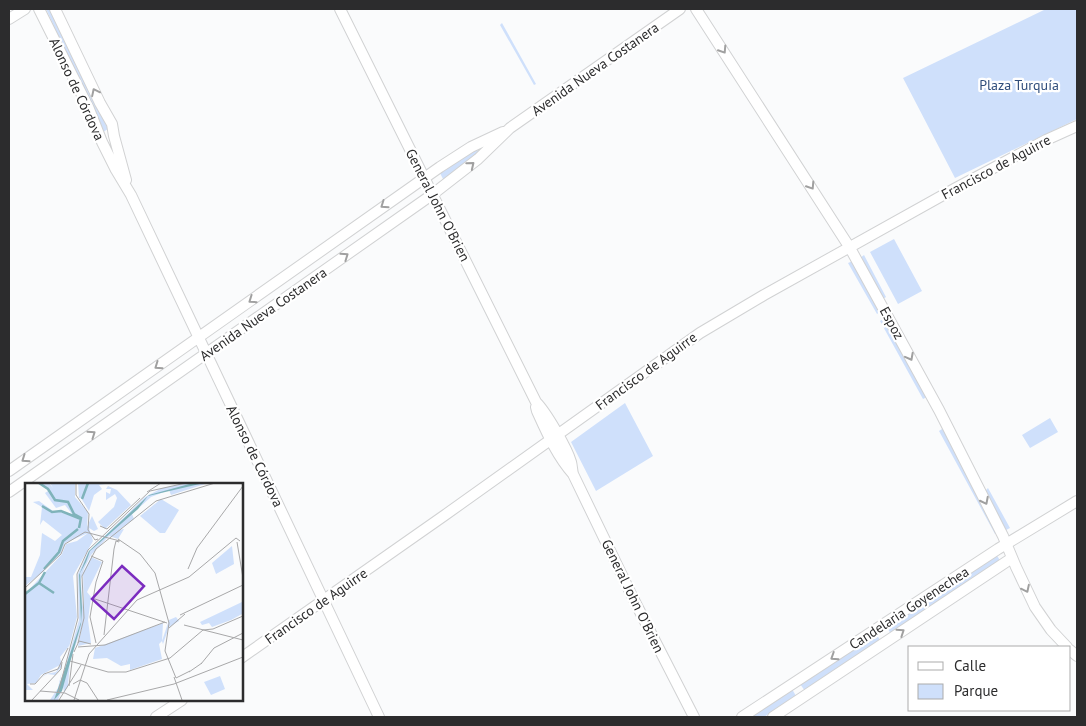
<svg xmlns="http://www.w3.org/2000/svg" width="1086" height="726" font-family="'PT Sans',sans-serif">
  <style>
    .green { fill: #cfe0fb }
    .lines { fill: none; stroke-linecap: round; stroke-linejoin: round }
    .secondary-casing { stroke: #d1d2d3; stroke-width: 12 }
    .secondary { stroke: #fff; stroke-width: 10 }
    .oneway { stroke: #a0a0a0 }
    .labels { text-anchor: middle; stroke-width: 4.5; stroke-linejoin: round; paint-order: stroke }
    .street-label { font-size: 14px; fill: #2c2c2d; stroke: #fff }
    .park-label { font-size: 14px; fill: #2f4d7b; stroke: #fff }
    .inset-river { fill: none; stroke: #7fb3ba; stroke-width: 2.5 }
    .inset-road { fill: none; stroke: #a8a8a9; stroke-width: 1 }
    .view { fill: #7b2cbf; fill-opacity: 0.15; stroke: #7b2cbf; stroke-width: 2.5 }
    .inset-edge { fill: none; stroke: #2c2c2d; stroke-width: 2.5 }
  </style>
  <rect width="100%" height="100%" fill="#fafbfc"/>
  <path class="green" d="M 46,9 L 51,9 L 108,129 L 103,132 Z
    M 1046,9 L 1077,9 L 1077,119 L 955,178 L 903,78 Z
    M 502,23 L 536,84 L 534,85 L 500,25 Z
    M 478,150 L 479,152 L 444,181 L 440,173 L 472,152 Z
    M 894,239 L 922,291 L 898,304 L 870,252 Z
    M 864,255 L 886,297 L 883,299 L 860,258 Z
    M 853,261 L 881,311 L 877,314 L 848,263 Z
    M 885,318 L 927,397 L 923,399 L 880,321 Z
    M 625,403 L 653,456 L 596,491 L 571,442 Z
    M 1050,418 L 1058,432 L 1030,448 L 1022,435 Z
    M 942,429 L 945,430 L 999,531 L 995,534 L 939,431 Z
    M 988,488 L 1010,528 L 1006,530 L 985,491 Z
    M 996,554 L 1001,562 L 891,634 L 886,626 Z
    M 876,634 L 881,641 L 805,691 L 800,684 Z
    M 792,689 L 796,696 L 764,717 L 748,717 Z"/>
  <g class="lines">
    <g class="secondary-casing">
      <path id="secondary" d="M 39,9 L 89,109 L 102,142 L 116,170 L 131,195 L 379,717
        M 55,9 L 100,103 L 112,124 L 114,136 L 126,180
        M 340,9 L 536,402 C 546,412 567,448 571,462 C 572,466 572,470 573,474
        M 696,9 L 850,248 L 939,410 L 1003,536 L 1016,567 L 1035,607 L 1051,630 L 1067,647
        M 9,19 L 25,9
        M 536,407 L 537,411 C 547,433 557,456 573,474 L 633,598 L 694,717
        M 9,471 L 440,167 L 471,147 L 503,132
        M 9,492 L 433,194 L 478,159 L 510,128 L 680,9
        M 1070,650 L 1077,656
        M 241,658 L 445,515 L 700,333 L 764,295 L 954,189 L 1046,140 L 1077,126
        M 156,717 L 182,700
        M 742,717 L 998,549 L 1077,501
        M 773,717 L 1012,558"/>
    </g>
    <use href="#secondary" class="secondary"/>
  </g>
  <defs><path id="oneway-chevron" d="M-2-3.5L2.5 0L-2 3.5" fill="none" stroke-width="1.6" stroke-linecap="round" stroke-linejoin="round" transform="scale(1.25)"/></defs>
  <g class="oneway">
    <use href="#oneway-chevron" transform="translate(723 50) rotate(57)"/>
    <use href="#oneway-chevron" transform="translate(95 92) rotate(-116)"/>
    <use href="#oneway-chevron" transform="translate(471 165) rotate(-39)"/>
    <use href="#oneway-chevron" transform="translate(811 186) rotate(57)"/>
    <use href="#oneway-chevron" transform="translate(384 205) rotate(145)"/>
    <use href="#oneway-chevron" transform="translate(345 256) rotate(-35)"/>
    <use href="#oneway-chevron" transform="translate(252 300) rotate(145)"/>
    <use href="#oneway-chevron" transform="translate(910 357) rotate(62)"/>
    <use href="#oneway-chevron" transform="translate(158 366) rotate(145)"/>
    <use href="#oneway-chevron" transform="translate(92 434) rotate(-35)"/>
    <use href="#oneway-chevron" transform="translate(25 459) rotate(145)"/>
    <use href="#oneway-chevron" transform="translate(985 501) rotate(63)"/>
    <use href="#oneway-chevron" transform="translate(1026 589) rotate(64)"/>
    <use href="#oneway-chevron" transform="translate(901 632) rotate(-34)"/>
    <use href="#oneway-chevron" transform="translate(834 657) rotate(147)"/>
  </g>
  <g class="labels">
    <g class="street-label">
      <text transform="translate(595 69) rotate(-35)" y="5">Avenida Nueva Costanera</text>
      <text transform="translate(77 89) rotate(65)" y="5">Alonso de Córdova</text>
      <text transform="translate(996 167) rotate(-28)" y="5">Francisco de Aguirre</text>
      <text transform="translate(438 205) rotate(63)" y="5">General John O'Brien</text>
      <text transform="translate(263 314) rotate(-35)" y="5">Avenida Nueva Costanera</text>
      <text transform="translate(892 323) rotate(61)" y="5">Espoz</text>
      <text transform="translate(646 371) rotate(-36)" y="5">Francisco de Aguirre</text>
      <text transform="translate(255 456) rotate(64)" y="5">Alonso de Córdova</text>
      <text transform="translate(633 596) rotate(64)" y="5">General John O'Brien</text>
      <text transform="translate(316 606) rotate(-35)" y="5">Francisco de Aguirre</text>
      <text transform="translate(909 608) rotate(-33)" y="5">Candelaria Goyenechea</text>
    </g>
    <g class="park-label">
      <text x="1019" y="90">Plaza Turquía</text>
    </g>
  </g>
  <g transform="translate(25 483)">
    <rect width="218" height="218" fill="#fafbfc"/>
    <path d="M 14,0 L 24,0 L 28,5 L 25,0 L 50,0 L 50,14 L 63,29 L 62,44 L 67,33 L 73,46 L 69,48 L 64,45 L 68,58 L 48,93 L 52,134 L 43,168 L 44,163 L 35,174 L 37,183 L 30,192 L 22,191 L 16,195 L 21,191 L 31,189 L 35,182 L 16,192 L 11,200 L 2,201 L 8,207 L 0,207 L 0,111 L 37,71 L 41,61 L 52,58 L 63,50 L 40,60 L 36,70 L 18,89 L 0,103 L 0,94 L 6,94 L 15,72 L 17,50 L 30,58 L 37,52 L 18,37 L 15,42 L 17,24 L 8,19 L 14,18 L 28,28 L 47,31 L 40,22 L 31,25 L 20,10 L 23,8 L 24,10 L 23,5 ZM 53,0 L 63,1 L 87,0 L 74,2 L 77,6 L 69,12 L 64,28 L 56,15 L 54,15 ZM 164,0 L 183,0 L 146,12 L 144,7 L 126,14 L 107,31 L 109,36 L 94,47 L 99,46 L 93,56 L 84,53 L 66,72 L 59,86 L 56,96 L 57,116 L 59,132 L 58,90 L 66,74 L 77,79 L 62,109 L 66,114 L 63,137 L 66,160 L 53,163 L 57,144 L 45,178 L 43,203 L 39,209 L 38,204 L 33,217 L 25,217 L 33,205 L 37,187 L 33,210 L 54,137 L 53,91 L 63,69 L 120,14 L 137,5 ZM 83,3 L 92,7 L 106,22 L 80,46 L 73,39 L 89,24 L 92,15 L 90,11 L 81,17 L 81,9 L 85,11 L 86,6 L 81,6 ZM 136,16 L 154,27 L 140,50 L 135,50 L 115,33 ZM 207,63 L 209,81 L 191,91 L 187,80 ZM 217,119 L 217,131 L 206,137 L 187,144 L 184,140 L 177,142 L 175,139 ZM 151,134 L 154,138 L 144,144 L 138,161 L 147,191 L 137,158 L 134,161 L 137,176 L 105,187 L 105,181 L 96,183 L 82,175 L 68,176 L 70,165 L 138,140 L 137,158 L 144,137 ZM 195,193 L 200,206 L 186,212 L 179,199 Z" fill="#cfe0fb"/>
    <path d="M 168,0 L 179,0 L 123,13 L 113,26 L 65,68 L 61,79 L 55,90 L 57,125 L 56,141 L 37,208 L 29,217 L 56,139 L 54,92 L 64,68 L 124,12 Z" fill="#7fb3ba"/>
    <path class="inset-river" d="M 14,0 L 23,6 L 30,17 L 43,19 L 49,31 L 56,35 L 54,45M 57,16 L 63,0M 17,23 L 27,29 L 36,28 L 56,36M 19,86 L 34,69 L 38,58 L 53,46M 14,100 L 29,110M 0,111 L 14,100 L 20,89"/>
    <path class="inset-road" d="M 51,0 L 51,12 L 64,31 L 63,47 L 70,57 L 73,56M 122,9 L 136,0M 75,43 L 82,46 L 115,15M 93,56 L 115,71 L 130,90 L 144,140 L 140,168 L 151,195 L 165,188M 212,59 L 218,95M 66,73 L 78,78 L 71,99 L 65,134 L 71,160M 163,86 L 172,65 L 218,3M 0,105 L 36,71 L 40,61 L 60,49 L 95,58M 67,115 L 142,140M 155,132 L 218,102M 159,142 L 218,157M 144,145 L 160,131M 188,146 L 218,133M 79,152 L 89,66 L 91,58 L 94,59M 53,160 L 59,135 L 57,93 L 71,66 L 131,18 L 190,0M 53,164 L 80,162 L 140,139M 49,169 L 54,158 L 66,161M 45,178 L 83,189 L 101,189 L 145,175 L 178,147 L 188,146M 176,181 L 189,165 L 218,150M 164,189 L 177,180M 149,194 L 157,217M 5,201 L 10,201 L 19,191 L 33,186 L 43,165M 48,201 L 55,197 L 62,200 L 73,217M 44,203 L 48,171M 15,208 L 40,210 L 54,217M 33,210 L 53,135 L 52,91 L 63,67 L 125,8 L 161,0M 7,217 L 36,186 L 37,179M 34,217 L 56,182M 49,217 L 64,171 L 112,117 L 164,94 L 211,55 L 215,58M 82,217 L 149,201 L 218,174"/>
    <path class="view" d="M 97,83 L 119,103 L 89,136 L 67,116 Z"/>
    <rect width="218" height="218" class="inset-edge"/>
  </g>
  <rect width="1086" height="726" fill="none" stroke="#2c2c2d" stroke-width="20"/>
  <rect x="908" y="646" width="162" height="65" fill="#ffffff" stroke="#ababab"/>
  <rect x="918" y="662" width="25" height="8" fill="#ffffff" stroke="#ababab"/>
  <text x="954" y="671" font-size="15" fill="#2c2c2d">Calle</text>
  <rect x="918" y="684" width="25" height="15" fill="#cfe0fb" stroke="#ababab"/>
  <text x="954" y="696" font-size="15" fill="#2c2c2d">Parque</text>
</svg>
